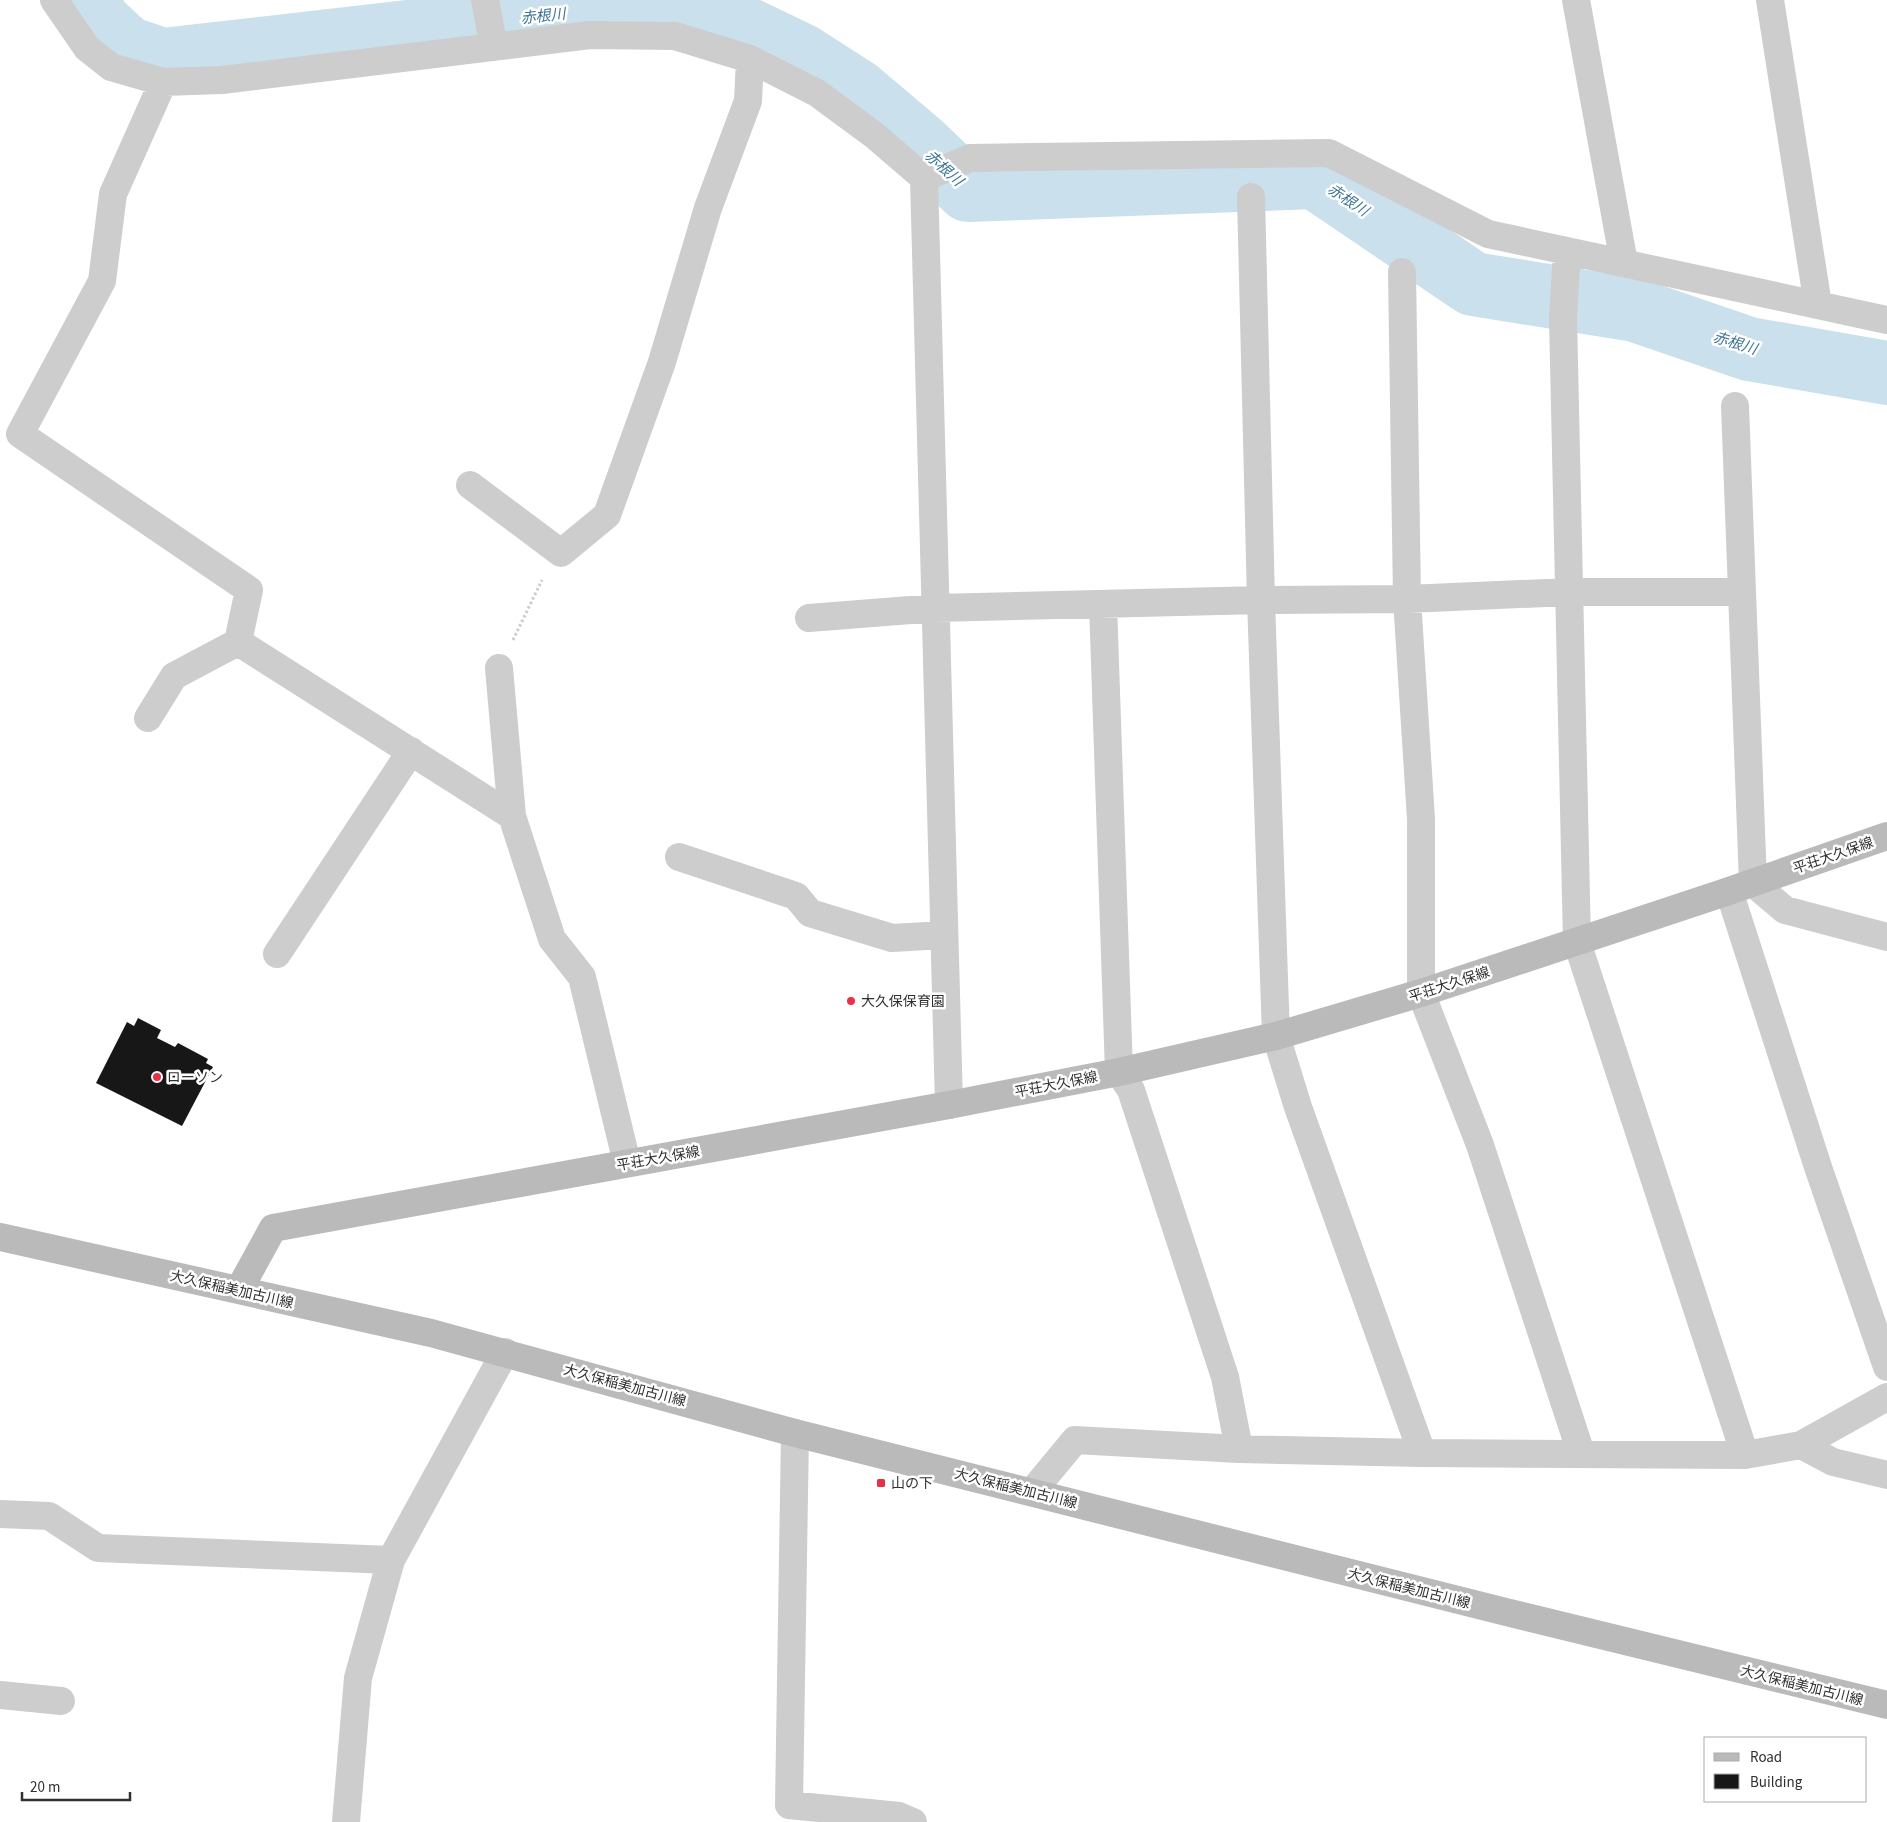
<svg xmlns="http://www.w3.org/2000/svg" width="1887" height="1822" font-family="'Source Sans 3','Noto Sans JP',sans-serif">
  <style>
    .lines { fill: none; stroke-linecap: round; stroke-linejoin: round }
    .river { stroke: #cae0ed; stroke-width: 64 }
    .building { fill: #171717 }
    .path { stroke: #cdcdcd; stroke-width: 3; stroke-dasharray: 2.5 2.5; stroke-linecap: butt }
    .street { stroke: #cdcdcd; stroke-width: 28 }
    .secondary { stroke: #bababa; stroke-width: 28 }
    .poi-dot { fill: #e73246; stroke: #fff; stroke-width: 2 }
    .labels { text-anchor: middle; stroke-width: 5; stroke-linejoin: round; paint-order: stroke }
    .street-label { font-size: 14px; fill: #303030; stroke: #fff }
    .poi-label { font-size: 14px; fill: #303030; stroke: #fff; text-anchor: start }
    .water-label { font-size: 15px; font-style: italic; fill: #3c7593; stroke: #fff }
  </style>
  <rect width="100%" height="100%" fill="#fff"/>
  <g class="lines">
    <path class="river" d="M 84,0 L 101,24 L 127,48 L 163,60 L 600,10 L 647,12 L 730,21 L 801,55 L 857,91 L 922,146 L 968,190 L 1315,177 L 1473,284 L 1635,310 L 1749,349 L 1887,373"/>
  </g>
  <path class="building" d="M 138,1018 L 161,1030 L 157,1038 L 175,1047 L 178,1043 L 208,1059 L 206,1063 L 213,1067 L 182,1126 L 96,1083 L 127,1022 L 134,1026 Z"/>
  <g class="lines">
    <path class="path" d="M 513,640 L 542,580"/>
    <path class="street" d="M 54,0 L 87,48 L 111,67 L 163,82 L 222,80 L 590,35 L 675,36 L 750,59 L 817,93 L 874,135 L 924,178 L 949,1105
      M 485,0 L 494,47
      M 1576,0 L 1624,263
      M 1770,0 L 1818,305
      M 163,82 L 113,194 L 102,281 L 20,434 L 249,590 L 238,642 L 512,816 L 552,939 L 582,977 L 627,1163
      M 924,178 L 970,158 L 1329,153 L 1488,234 L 1887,320
      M 1251,197 L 1261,600 L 1276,1036 L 1298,1107 L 1422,1453
      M 1567,251 L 1563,318 L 1577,942 L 1745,1455
      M 1402,272 L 1407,599 L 1421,819 L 1421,993 L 1480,1145 L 1581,1453
      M 1735,406 L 1753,883 L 1785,910 L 1887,937
      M 470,485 L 561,553 L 607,515 L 662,362 L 708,208 L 748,101 L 750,59
      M 1103,604 L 1119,1072 L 1131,1090 L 1225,1377 L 1239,1449
      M 809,618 L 936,608 L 1261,600 L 1407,599 L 1569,592 L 1742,592
      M 499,668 L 512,816
      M 148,718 L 174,676 L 238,642
      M 679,857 L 796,896 L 810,913 L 892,938 L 944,935
      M 1729,891 L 1818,1167 L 1887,1367
      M 277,954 L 411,751
      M 795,1433 L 789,1805 L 899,1816 L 913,1822
      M 1801,1445 L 1833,1462 L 1887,1475
      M 1032,1492 L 1075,1440 L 1239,1449 L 1422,1453 L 1745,1455 L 1801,1445 L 1887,1397
      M 0,1514 L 49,1516 L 98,1548 L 391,1560 L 505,1352
      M 0,1695 L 61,1701
      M 346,1822 L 358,1678 L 391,1560"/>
    <path class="secondary" d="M 0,1237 L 431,1333 L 795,1433 L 1506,1612 L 1887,1705
      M 239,1290 L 273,1228 L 949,1105 L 1119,1072 L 1276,1036 L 1421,993 L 1729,891 L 1887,836"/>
  </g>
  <g class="poi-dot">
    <circle cx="851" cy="1001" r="5"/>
    <circle cx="157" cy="1077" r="5"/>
    <rect x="876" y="1478" width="10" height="10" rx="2.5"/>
  </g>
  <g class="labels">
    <g class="street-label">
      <text transform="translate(1833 855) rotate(-19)" y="5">平荘大久保線</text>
      <text transform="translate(1449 984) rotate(-18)" y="5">平荘大久保線</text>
      <text transform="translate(1056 1084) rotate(-11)" y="5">平荘大久保線</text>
      <text transform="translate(658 1158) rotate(-10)" y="5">平荘大久保線</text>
      <text transform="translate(232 1289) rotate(13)" y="5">大久保稲美加古川線</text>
      <text transform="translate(625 1385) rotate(15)" y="5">大久保稲美加古川線</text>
      <text transform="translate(1016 1488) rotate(14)" y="5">大久保稲美加古川線</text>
      <text transform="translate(1409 1588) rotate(14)" y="5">大久保稲美加古川線</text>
      <text transform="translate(1802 1685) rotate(14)" y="5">大久保稲美加古川線</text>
    </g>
    <g class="poi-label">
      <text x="861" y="1006">大久保保育園</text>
      <text x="167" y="1082">ローソン</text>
      <text x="891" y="1488">山の下</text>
    </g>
    <g class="water-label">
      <text transform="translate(543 16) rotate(-6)" y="5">赤根川</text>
      <text transform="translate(944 168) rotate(42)" y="5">赤根川</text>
      <text transform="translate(1348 200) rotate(34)" y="5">赤根川</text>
      <text transform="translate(1735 343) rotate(17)" y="5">赤根川</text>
    </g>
  </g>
  <rect x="1704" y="1737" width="162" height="65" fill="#ffffff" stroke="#acacac"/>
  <rect x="1714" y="1753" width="25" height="8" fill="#bababa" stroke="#acacac"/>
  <text x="1750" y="1762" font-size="15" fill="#303030">Road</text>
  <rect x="1714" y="1774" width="25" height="15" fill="#171717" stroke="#acacac"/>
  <text x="1750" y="1787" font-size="15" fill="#303030">Building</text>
  <path d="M22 1792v8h108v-8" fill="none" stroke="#303030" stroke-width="2.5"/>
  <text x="30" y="1792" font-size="15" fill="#303030" stroke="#ffffff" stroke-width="4" paint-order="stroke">20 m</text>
</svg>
